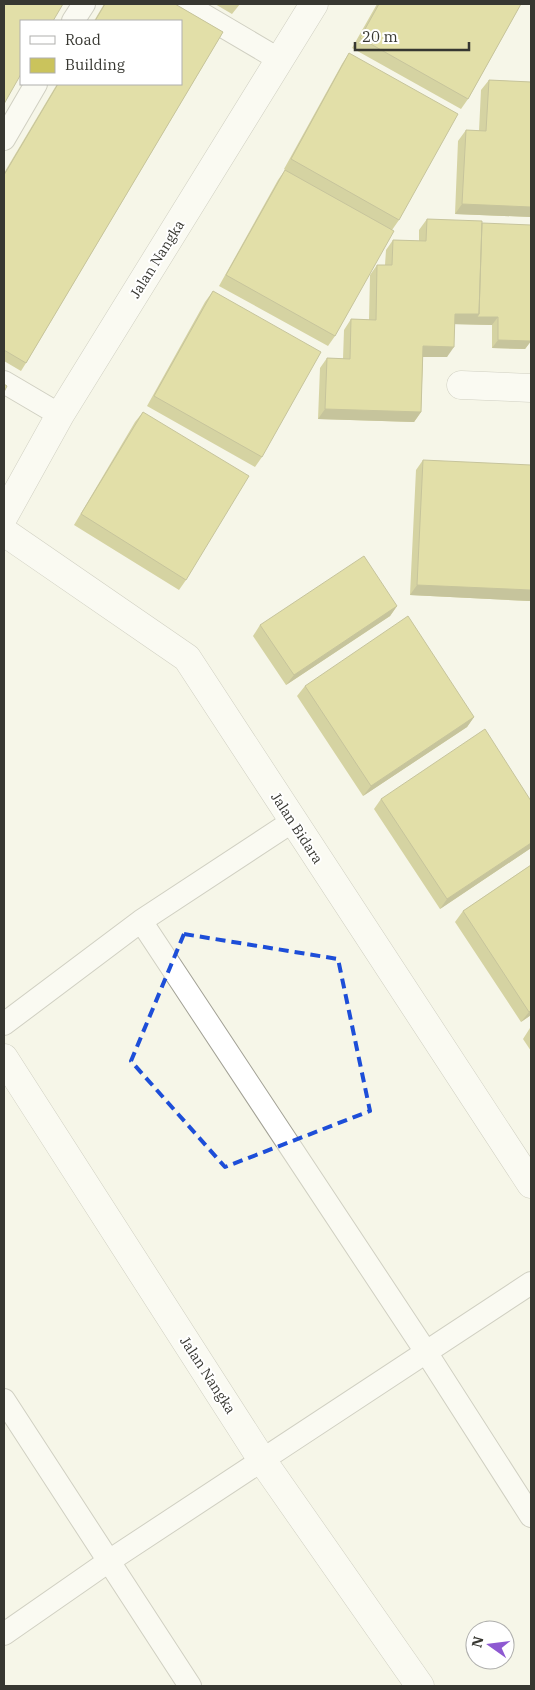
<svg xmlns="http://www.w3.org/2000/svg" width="535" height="1690" font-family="'IBM Plex Serif',serif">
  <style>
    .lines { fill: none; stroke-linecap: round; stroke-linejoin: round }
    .lane-casing { stroke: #a2a195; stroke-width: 24 }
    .street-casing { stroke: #a2a195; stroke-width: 29 }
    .lane { stroke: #fff; stroke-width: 22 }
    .street { stroke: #fff; stroke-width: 28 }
    .wall { fill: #aea84f }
    .shaded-wall { fill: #8d8840 }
    .building { fill: #cac35c; stroke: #8d8840 }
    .marked { fill: none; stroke: #1d4ed8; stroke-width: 4; stroke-dasharray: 10 6; stroke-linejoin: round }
    .labels { text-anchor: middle; stroke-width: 4; stroke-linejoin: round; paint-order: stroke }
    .street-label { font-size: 14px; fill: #373731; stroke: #fff }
  </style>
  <rect width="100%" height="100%" fill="#f6f6e8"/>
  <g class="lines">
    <g class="lane-casing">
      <path id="lane" d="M 185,4 L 280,60
        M 73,21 L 84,4
        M 4,139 L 36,84
        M 4,382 L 60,415
        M 141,921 L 426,1352 L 531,1516
        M 4,1024 L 141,921 L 293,821
        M 4,1400 L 190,1686
        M 4,1634 L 109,1561 L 531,1283"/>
    </g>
    <g class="street-casing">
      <path id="street" d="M 461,385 L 531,388
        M 4,516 L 60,415 L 314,4
        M 4,532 L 187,658 L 531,1184
        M 4,1058 L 262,1460 L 420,1686"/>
    </g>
    <use href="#lane" class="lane"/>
    <use href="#street" class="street"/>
  </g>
  <path class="wall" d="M 104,4 L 175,4 L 223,32 L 26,363 L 21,371 L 4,361 L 4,173 L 57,84 L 181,84 L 181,21 L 94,21 Z
    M 215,4 L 240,4 L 232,14 Z
    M 377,4 L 521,4 L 468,99 L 461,109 L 352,48 Z
    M 349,53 L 399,220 L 392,230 L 335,336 L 328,346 L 219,286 L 278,180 L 285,170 L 284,169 L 342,64 Z
    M 489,80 L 531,82 L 531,217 L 455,214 L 458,141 L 466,130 L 479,131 L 481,90 Z
    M 427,219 L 482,223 L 531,341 L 525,349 L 492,348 L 492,325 L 455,324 L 447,357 L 423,357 L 421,412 L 414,422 L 318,419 L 320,368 L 327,358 L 343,359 L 344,330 L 351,319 L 369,320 L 370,275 L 377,265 L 385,265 L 386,250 L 393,240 L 419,241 L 419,230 Z
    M 213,291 L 262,457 L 255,467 L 147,406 L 205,302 Z
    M 143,412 L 186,580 L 179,590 L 74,525 L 135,422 Z
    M 423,460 L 530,601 L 410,595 L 416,470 Z
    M 397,606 L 390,616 L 286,685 L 253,636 L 260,625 Z
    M 305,686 L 474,717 L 467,727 L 363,796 L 297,696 Z
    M 381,799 L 531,801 L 531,848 L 440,909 L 374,809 Z
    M 531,865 L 531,1015 L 521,1022 L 455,922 L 463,911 Z
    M 530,1028 L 531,1028 L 531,1051 L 523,1039 Z"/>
  <path class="shaded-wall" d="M 462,204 L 531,207 L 531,217 L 455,214 Z
    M 455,314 L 479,314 L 498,317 L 492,325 L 448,324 Z
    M 498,340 L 531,341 L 525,349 L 492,348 Z
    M 423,346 L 454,347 L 447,357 L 416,357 Z
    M 325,409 L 421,412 L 414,422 L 318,419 Z
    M 417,585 L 531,590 L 531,598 L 530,601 L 410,595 Z
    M 397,606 L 390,616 L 286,685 L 294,675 Z
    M 474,717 L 467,727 L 363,796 L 371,786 Z
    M 531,843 L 531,848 L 440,909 L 447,899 Z
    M 531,1010 L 531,1015 L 521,1022 L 529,1012 Z"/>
  <path class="building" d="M 4,4 L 63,4 L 53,21 L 21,21 L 21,74 L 4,104 Z
    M 105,4 L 175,4 L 223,32 L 26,363 L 4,350 L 4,175 L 58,84 L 181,84 L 181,21 L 95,21 Z
    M 379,4 L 521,4 L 468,99 L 360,38 Z
    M 349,53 L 458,114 L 399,220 L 291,159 Z
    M 489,80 L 531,82 L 531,207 L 462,204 L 466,130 L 486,131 Z
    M 285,170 L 394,231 L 335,336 L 226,275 Z
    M 427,219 L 482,221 L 479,314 L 455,314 L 454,347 L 423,346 L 421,412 L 325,409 L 327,358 L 350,359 L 351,319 L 376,320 L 377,265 L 392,265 L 393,240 L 426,241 Z
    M 482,223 L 531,225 L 531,341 L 498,340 L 498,317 L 477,317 L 479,314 Z
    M 213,291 L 321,352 L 262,457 L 154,396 Z
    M 4,384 L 7,386 L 4,392 Z
    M 143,412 L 249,476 L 186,580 L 81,514 Z
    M 423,460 L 531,465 L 531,590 L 417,585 Z
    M 364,556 L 397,606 L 294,675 L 260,625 Z
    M 408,616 L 474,717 L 371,786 L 305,686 Z
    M 485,729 L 531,801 L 531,843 L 447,899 L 381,799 Z
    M 531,865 L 531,1010 L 529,1012 L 463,911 Z"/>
  <path d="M0 0H535V1690H0ZM 184,934 L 338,959 L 370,1111 L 225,1167 L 131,1061 Z" fill="#f6f6e8" fill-opacity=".55" fill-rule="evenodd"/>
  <path class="marked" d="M 184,934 L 338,959 L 370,1111 L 225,1167 L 131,1061 Z"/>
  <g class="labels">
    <g class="street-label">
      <text transform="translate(157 259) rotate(-58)" y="5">Jalan Nangka</text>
      <text transform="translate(297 828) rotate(57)" y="5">Jalan Bidara</text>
      <text transform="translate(208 1375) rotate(57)" y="5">Jalan Nangka</text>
    </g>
  </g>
  <rect width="535" height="1690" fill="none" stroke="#373731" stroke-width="10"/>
  <rect x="20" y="20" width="162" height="65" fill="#ffffff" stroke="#afafad"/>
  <rect x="30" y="36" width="25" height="8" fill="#ffffff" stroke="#afafad"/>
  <text x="65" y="45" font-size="15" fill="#373731">Road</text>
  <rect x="30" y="58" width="25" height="15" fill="#cac35c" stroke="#afafad"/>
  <text x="65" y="70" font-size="15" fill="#373731">Building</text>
  <g transform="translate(490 1645) rotate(284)"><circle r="24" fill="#ffffff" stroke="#afafad"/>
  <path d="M0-4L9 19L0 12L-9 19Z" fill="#8e59d1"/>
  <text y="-8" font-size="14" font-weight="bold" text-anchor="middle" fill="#373731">N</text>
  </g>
  <path d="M355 42v8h114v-8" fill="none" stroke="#373731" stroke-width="2.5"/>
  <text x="362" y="42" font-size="15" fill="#373731" stroke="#ffffff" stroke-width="4" paint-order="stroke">20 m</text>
</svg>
